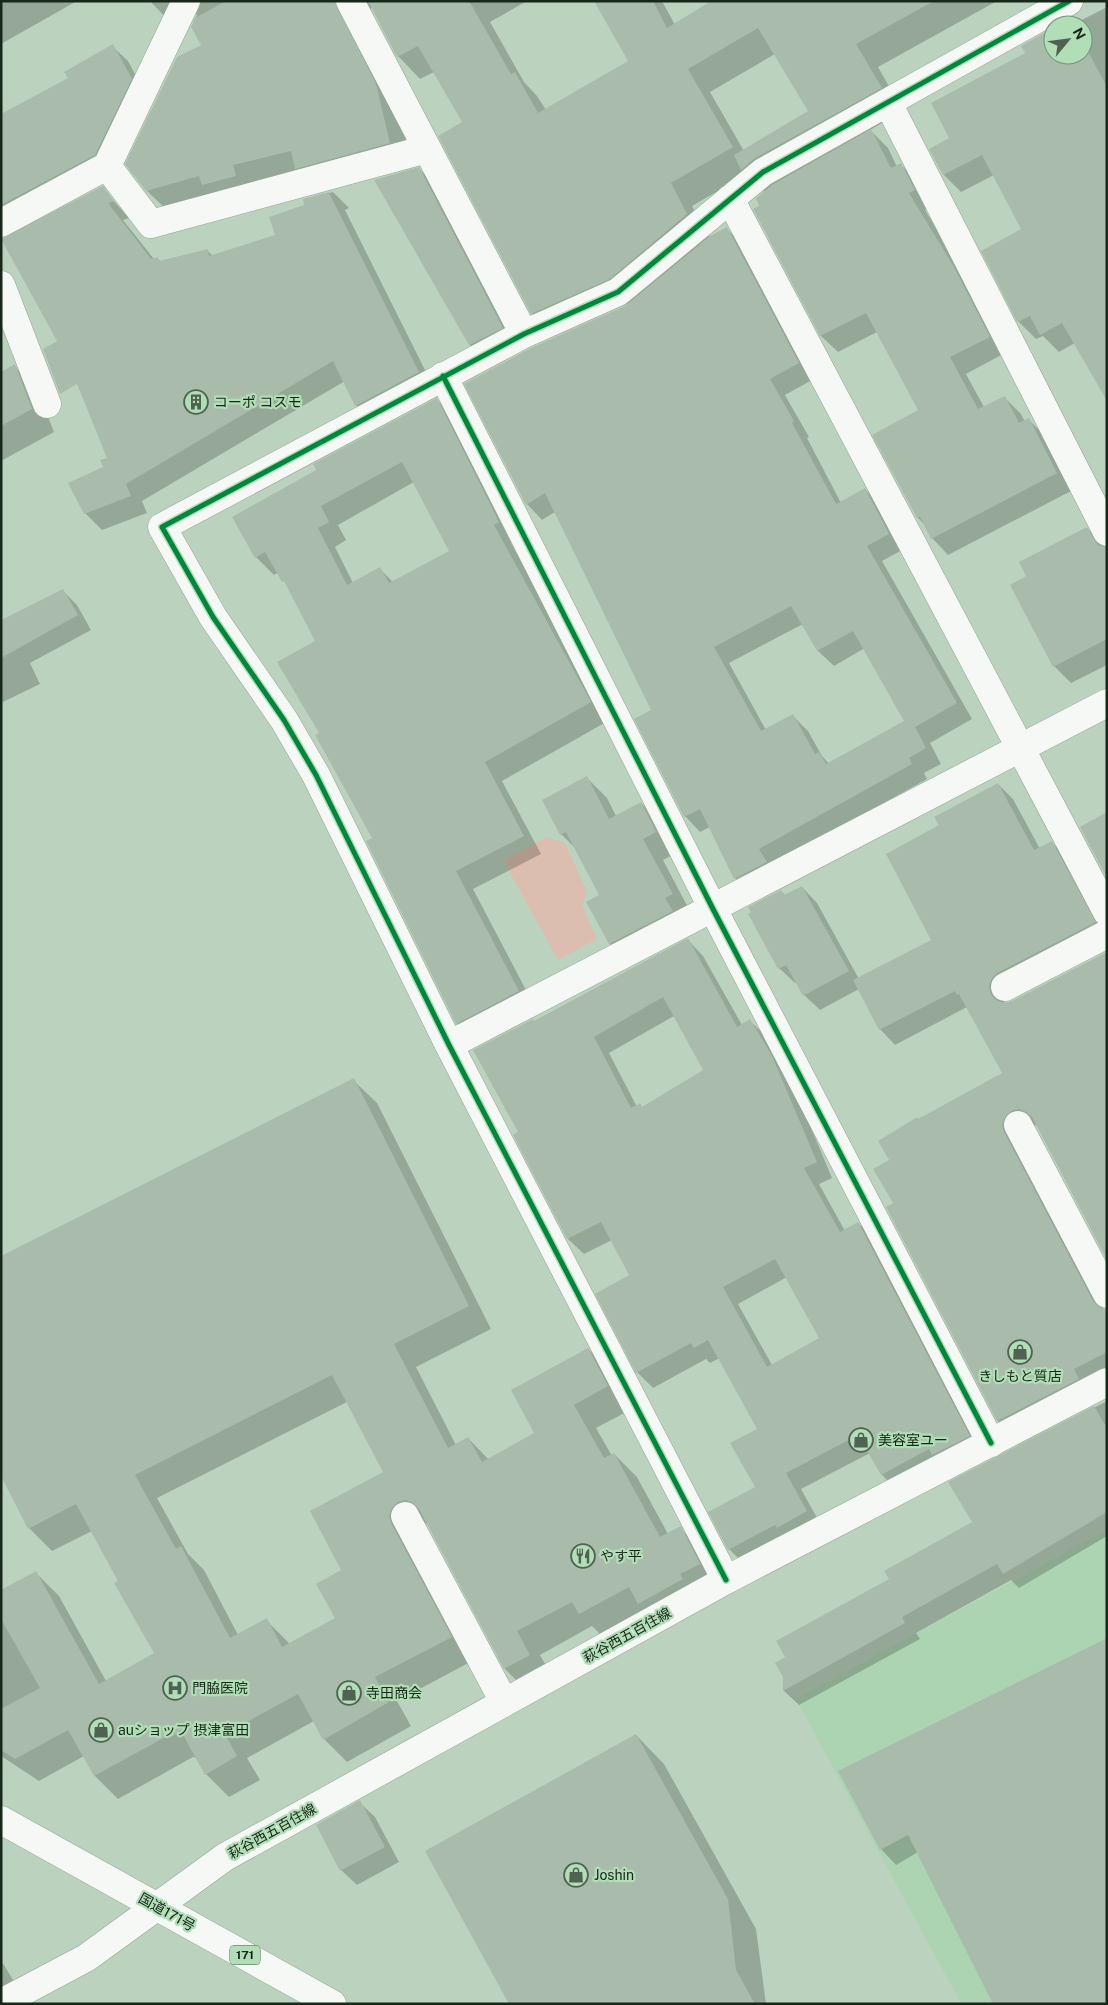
<svg xmlns="http://www.w3.org/2000/svg" width="1108" height="2005" font-family="'Public Sans','Noto Sans JP',sans-serif">
  <style>
    .built { fill: #add4b2 }
    .green { fill: #dbbeaf }
    .shadow { fill: #0003; fill-rule: evenodd }
    .building { fill: #a9bcab; fill-rule: evenodd }
    .lines { fill: none; stroke-linecap: round; stroke-linejoin: round }
    .minor-casing { stroke: #92a595; stroke-width: 29 }
    .secondary-casing { stroke: #92a595; stroke-width: 29 }
    .trunk-casing { stroke: #92a595; stroke-width: 29 }
    .minor { stroke: #f5f8f5; stroke-width: 28 }
    .secondary { stroke: #f5f8f5; stroke-width: 28 }
    .trunk { stroke: #f5f8f5; stroke-width: 28 }
    .cycleway-casing { stroke: #b1ddb7; stroke-width: 8 }
    .cycleway { stroke: #00873e; stroke-width: 5 }
    .labels { text-anchor: middle; stroke-width: 4.5; stroke-linejoin: round; paint-order: stroke }
    .shield { fill: #b1ddb7; stroke: #455e48; stroke-width: 1 }
    .shield-label { font-size: 12px; font-weight: bold; fill: #172719 }
    .poi-label { font-size: 14px; fill: #172719; stroke: #b1ddb7; text-anchor: start }
    .street-label { font-size: 14px; fill: #172719; stroke: #b1ddb7 }
  </style>
  <rect width="100%" height="100%" fill="#bbd3be"/>
  <path class="built" d="M 1107,1530 L 1107,2004 L 961,2004 L 796,1699 Z"/>
  <path class="green" d="M 547,837 L 565,843 L 587,892 L 582,905 L 597,939 L 558,960 L 503,860 Z"/>
  <path class="shadow" d="M 1,1 L 77,1 L 1,44 Z
    M 150,1 L 527,1 L 490,22 L 524,82 L 537,96 L 546,110 L 629,62 L 596,1 L 662,1 L 675,25 L 714,1 L 997,1 L 878,67 L 903,111 L 870,130 L 888,148 L 897,167 L 901,165 L 918,181 L 931,207 L 925,210 L 970,285 L 1005,353 L 966,374 L 984,407 L 1004,397 L 1021,414 L 1025,422 L 1029,420 L 1045,436 L 1073,490 L 948,555 L 932,538 L 925,525 L 918,518 L 920,410 L 877,332 L 838,352 L 821,336 L 755,210 L 761,206 L 765,192 L 747,174 L 692,206 L 710,238 L 727,229 L 742,244 L 814,379 L 785,395 L 809,437 L 807,438 L 841,503 L 865,489 L 880,505 L 904,549 L 882,561 L 972,719 L 930,743 L 941,764 L 924,773 L 927,779 L 774,864 L 751,894 L 735,878 L 710,827 L 700,832 L 685,816 L 652,711 L 555,512 L 542,520 L 527,504 L 625,307 L 631,302 L 555,336 L 532,313 L 463,122 L 434,72 L 420,79 L 398,56 L 373,8 L 365,10 L 398,108 L 412,165 L 170,213 L 147,191 L 202,45 L 192,27 L 197,15 L 189,7 L 168,20 ZM 775,54 L 810,112 L 744,151 L 710,92 ZM 803,624 L 818,651 L 834,666 L 865,648 L 906,721 L 829,764 L 822,756 L 808,731 L 793,716 L 766,730 L 729,663 Z
    M 1107,7 L 1107,398 L 1075,343 L 1059,352 L 1043,336 L 1036,339 L 1019,322 L 983,252 L 1022,230 L 994,175 L 961,192 L 944,175 L 951,139 L 1027,54 L 1053,29 L 1053,55 L 1083,55 L 1083,25 L 1061,25 L 1070,20 L 1074,24 Z
    M 112,46 L 128,61 L 146,95 L 110,170 L 1,219 L 1,120 L 70,79 Z
    M 419,169 L 433,183 L 516,341 L 484,358 L 470,345 L 376,180 Z
    M 102,188 L 129,218 L 123,220 L 154,259 L 157,258 L 161,262 L 208,251 L 213,256 L 276,236 L 306,206 L 304,200 L 333,192 L 349,208 L 345,210 L 435,390 L 373,422 L 356,405 L 345,381 L 142,501 L 147,513 L 102,530 L 85,513 L 109,458 Z
    M 14,366 L 37,389 L 54,432 L 1,461 L 1,373 Z
    M 437,400 L 454,418 L 516,540 L 511,543 L 608,721 L 502,781 L 541,854 L 473,889 L 536,1009 L 475,1041 L 457,1023 L 373,839 L 320,734 L 317,641 L 290,588 L 277,573 L 274,575 L 256,557 L 318,471 ZM 414,482 L 451,551 L 393,582 L 379,568 L 353,583 L 335,547 L 346,540 L 338,525 Z
    M 1087,528 L 1107,549 L 1107,665 L 1071,683 L 1054,666 L 1028,577 Z
    M 63,591 L 77,605 L 91,630 L 30,663 L 40,684 L 1,703 L 1,621 Z
    M 587,778 L 607,798 L 616,816 L 641,803 L 662,824 L 676,853 L 663,860 L 692,915 L 630,964 L 610,944 L 587,902 L 601,896 L 575,848 L 561,834 Z
    M 998,784 L 1013,799 L 1040,849 L 1052,843 L 1067,858 L 1107,932 L 1007,993 L 1004,1002 L 1037,1125 L 1026,1126 L 1019,1149 L 1104,1310 L 1107,1311 L 1107,1387 L 1013,1436 L 998,1421 L 887,1207 L 894,1204 L 891,1160 L 918,1121 L 1004,1074 L 967,1007 L 895,1045 L 880,1029 L 859,989 L 820,1010 L 804,995 L 797,982 L 795,983 L 779,968 L 781,891 L 786,896 L 802,887 L 817,903 L 859,979 L 933,940 L 940,826 Z
    M 688,940 L 703,956 L 742,1025 L 750,1021 L 766,1036 L 788,1073 L 832,1178 L 819,1184 L 845,1231 L 858,1223 L 874,1239 L 985,1452 L 898,1491 L 882,1475 L 870,1453 L 801,1489 L 822,1527 L 745,1565 L 729,1549 L 756,1488 L 759,1429 L 720,1358 L 710,1363 L 706,1359 L 653,1388 L 637,1372 L 631,1275 L 612,1240 L 584,1254 L 568,1239 L 515,1135 L 519,1133 L 534,1022 ZM 674,1016 L 705,1070 L 643,1108 L 637,1107 L 609,1053 ZM 787,1277 L 820,1339 L 772,1365 L 738,1304 Z
    M 353,1080 L 377,1103 L 491,1329 L 416,1367 L 456,1445 L 468,1438 L 489,1460 L 536,1434 L 588,1349 L 611,1372 L 630,1410 L 596,1428 L 612,1456 L 614,1454 L 637,1477 L 668,1534 L 680,1528 L 703,1551 L 722,1587 L 603,1637 L 592,1626 L 540,1655 L 553,1678 L 528,1692 L 505,1669 L 428,1523 L 421,1525 L 474,1660 L 397,1701 L 411,1726 L 347,1762 L 324,1739 L 314,1721 L 247,1758 L 260,1780 L 229,1797 L 206,1774 L 197,1758 L 193,1757 L 118,1799 L 95,1776 L 84,1756 L 39,1781 L 1,1756 L 1,1592 L 36,1573 L 59,1596 L 106,1681 L 156,1653 L 92,1531 L 52,1551 L 29,1528 ZM 347,1402 L 385,1473 L 342,1570 L 337,1618 L 290,1644 L 266,1620 L 238,1635 L 204,1570 L 188,1554 L 157,1498 Z
    M 1107,1401 L 1107,1536 L 1019,1588 L 1011,1580 L 916,1633 L 920,1639 L 799,1705 L 784,1691 L 786,1657 L 891,1579 L 974,1523 L 950,1483 Z
    M 1107,1639 L 918,1852 L 896,1865 L 881,1849 Z
    M 636,1735 L 664,1764 L 756,1929 L 766,2004 L 511,2004 Z
    M 359,1802 L 375,1817 L 399,1862 L 357,1885 L 341,1870 Z
    M 1,1960 L 13,1980 L 1,1988 Z"/>
  <path class="building" d="M 226,1 L 335,1 L 376,84 L 390,143 L 295,169 L 291,151 L 233,165 L 236,176 L 202,185 L 199,176 L 146,191 L 125,164 L 177,57 L 201,45 L 191,27 L 195,18 Z
    M 368,1 L 469,1 L 511,74 L 515,72 L 538,113 L 628,61 L 594,1 L 653,1 L 667,28 L 711,1 L 934,1 L 856,44 L 882,88 L 755,158 L 741,170 L 734,155 L 808,111 L 758,28 L 688,69 L 733,147 L 671,183 L 687,214 L 610,279 L 531,314 L 438,136 L 462,122 L 418,46 L 397,57 Z
    M 1070,18 L 1074,25 L 1058,25 Z
    M 1053,28 L 1053,55 L 1083,55 L 1083,42 L 1107,87 L 1107,401 L 1062,323 L 1040,335 L 1030,316 L 1017,322 L 981,251 L 1021,229 L 982,155 L 943,175 L 929,149 L 949,138 L 931,103 L 1025,53 L 1021,46 Z
    M 113,44 L 132,79 L 95,155 L 1,205 L 1,114 L 68,78 L 64,72 Z
    M 871,129 L 891,168 L 901,163 L 915,190 L 909,193 L 954,267 L 990,337 L 950,357 L 978,409 L 1005,396 L 1019,423 L 1029,418 L 1057,473 L 931,539 L 920,517 L 917,518 L 872,435 L 918,410 L 866,313 L 820,336 L 753,209 L 759,206 L 756,198 L 772,185 Z
    M 419,167 L 503,328 L 469,345 L 374,180 Z
    M 103,186 L 114,201 L 108,203 L 151,259 L 158,257 L 159,261 L 208,249 L 209,256 L 275,235 L 269,217 L 304,205 L 303,199 L 333,191 L 329,193 L 419,372 L 355,406 L 333,361 L 126,484 L 131,496 L 84,514 L 68,483 L 103,467 L 100,460 L 107,458 L 77,384 L 60,394 L 43,349 L 57,341 L 1,239 Z
    M 727,227 L 799,363 L 770,379 L 794,421 L 792,423 L 836,504 L 865,488 L 889,534 L 867,546 L 957,703 L 915,727 L 926,748 L 909,758 L 912,764 L 759,849 L 767,862 L 734,879 L 700,809 L 684,817 L 634,719 L 651,710 L 545,493 L 526,505 L 464,384 L 531,348 L 625,306 L 710,236 ZM 791,606 L 817,651 L 853,631 L 904,721 L 826,764 L 819,752 L 815,754 L 793,714 L 761,731 L 714,647 Z
    M 15,364 L 32,409 L 1,426 L 1,372 Z
    M 437,398 L 499,522 L 494,525 L 591,702 L 485,762 L 524,836 L 456,871 L 519,991 L 456,1024 L 366,841 L 372,838 L 315,735 L 319,733 L 277,662 L 315,641 L 284,581 L 282,582 L 265,552 L 255,558 L 232,517 L 316,470 L 313,464 ZM 402,462 L 449,551 L 389,583 L 380,567 L 347,585 L 318,528 L 329,522 L 321,506 Z
    M 1087,527 L 1098,545 L 1107,548 L 1107,639 L 1053,667 L 1010,585 L 1026,576 L 1019,562 Z
    M 63,589 L 78,615 L 1,658 L 1,620 Z
    M 587,776 L 609,819 L 641,802 L 656,832 L 643,839 L 673,894 L 665,898 L 673,911 L 609,944 L 586,902 L 599,895 L 566,832 L 560,835 L 542,800 Z
    M 998,783 L 1034,850 L 1052,841 L 1096,922 L 997,973 L 992,978 L 989,986 L 991,995 L 996,1000 L 1004,1003 L 1012,1001 L 1107,952 L 1107,1260 L 1032,1117 L 1026,1112 L 1019,1109 L 1011,1111 L 1005,1117 L 1002,1125 L 1004,1132 L 1093,1301 L 1099,1307 L 1107,1310 L 1107,1352 L 1074,1369 L 1079,1379 L 997,1421 L 886,1207 L 893,1203 L 873,1169 L 889,1160 L 878,1141 L 917,1117 L 918,1119 L 1002,1073 L 959,994 L 957,995 L 955,991 L 879,1030 L 853,980 L 931,940 L 886,854 L 939,825 L 934,817 Z
    M 1107,812 L 1107,878 L 1080,827 Z
    M 802,886 L 849,971 L 803,996 L 786,965 L 778,969 L 748,914 L 751,912 L 748,907 L 781,890 L 784,895 Z
    M 688,938 L 737,1027 L 750,1019 L 772,1056 L 817,1162 L 804,1168 L 840,1232 L 858,1222 L 970,1436 L 932,1455 L 929,1449 L 881,1475 L 858,1435 L 786,1473 L 807,1511 L 777,1528 L 775,1525 L 728,1550 L 708,1512 L 755,1487 L 730,1443 L 757,1429 L 708,1340 L 694,1348 L 691,1343 L 636,1373 L 595,1294 L 629,1275 L 601,1222 L 567,1239 L 513,1135 L 518,1132 L 473,1050 L 533,1019 L 534,1021 ZM 663,997 L 703,1070 L 642,1107 L 640,1103 L 631,1108 L 594,1037 ZM 775,1259 L 819,1338 L 767,1367 L 723,1287 Z
    M 354,1078 L 469,1306 L 394,1344 L 448,1448 L 468,1437 L 482,1462 L 534,1433 L 511,1390 L 588,1348 L 608,1386 L 574,1405 L 604,1458 L 614,1453 L 660,1537 L 681,1526 L 700,1564 L 680,1574 L 683,1579 L 638,1604 L 629,1587 L 579,1614 L 572,1602 L 517,1631 L 530,1655 L 504,1669 L 419,1509 L 413,1503 L 406,1500 L 398,1502 L 392,1508 L 389,1516 L 391,1523 L 452,1637 L 375,1677 L 389,1702 L 323,1740 L 298,1694 L 225,1734 L 237,1756 L 205,1775 L 181,1731 L 171,1737 L 169,1735 L 94,1776 L 68,1730 L 15,1759 L 1,1750 L 1,1709 L 40,1688 L 1,1619 L 1,1590 L 36,1571 L 99,1684 L 154,1653 L 114,1583 L 118,1581 L 76,1504 L 28,1529 L 1,1476 L 1,1256 ZM 332,1375 L 383,1472 L 310,1511 L 341,1570 L 316,1584 L 335,1618 L 282,1647 L 267,1618 L 230,1638 L 181,1546 L 176,1549 L 135,1475 Z
    M 1094,1406 L 1107,1428 L 1107,1512 L 1003,1574 L 997,1564 L 902,1617 L 905,1623 L 783,1691 L 783,1677 L 775,1663 L 785,1657 L 776,1641 L 889,1579 L 884,1571 L 972,1522 L 948,1482 Z
    M 1107,1638 L 1107,2004 L 993,2004 L 908,1835 L 880,1850 L 838,1771 Z
    M 636,1734 L 728,1899 L 736,1970 L 755,2004 L 509,2004 L 425,1851 Z
    M 360,1800 L 385,1847 L 340,1871 L 316,1825 Z"/>
  <g class="lines">
    <g class="minor-casing">
      <path id="minor" d="M 350,1 L 524,334
        M 888,103 L 1107,532
        M 107,166 L 151,224 L 427,149
        M 730,199 L 1107,912
        M 1,223 L 107,166 L 186,1
        M 1,285 L 47,404
        M 443,376 L 713,909 L 991,1443
        M 1005,987 L 1107,934
        M 449,1045 L 1107,703
        M 1018,1125 L 1107,1294
        M 405,1516 L 504,1702
        M 726,1580 L 449,1045 L 316,775 L 284,720 L 213,617 L 162,527 L 524,334 L 618,292 L 763,172 L 1069,1"/>
    </g>
    <g class="secondary-casing">
      <path id="secondary" d="M 1,2003 L 86,1958 L 225,1857 L 726,1580 L 1107,1382"/>
    </g>
    <g class="trunk-casing">
      <path id="trunk" d="M 1,1820 L 332,2004"/>
    </g>
    <use href="#minor" class="minor"/>
    <use href="#secondary" class="secondary"/>
    <use href="#trunk" class="trunk"/>
    <g class="cycleway-casing">
      <path id="cycleway" d="M 443,376 L 713,909 L 991,1443
        M 726,1580 L 449,1045 L 316,775 L 284,720 L 213,617 L 162,527 L 524,334 L 618,292 L 763,172 L 1069,1"/>
    </g>
    <use href="#cycleway" class="cycleway"/>
  </g>
  <defs>
    <g id="building-ring" transform="scale(1.25)"><circle r="9.5" fill="#b1ddb7" stroke="#506353" stroke-width="1.5"/><path d="M-4-6H4V6H1V3H-1V6H-4ZM-2.5-4.3h1.7v1.8h-1.7ZM.8-4.3h1.7v1.8H.8ZM-2.5-1h1.7V.8h-1.7ZM.8-1h1.7V.8H.8Z" fill="#506353"/></g>
    <g id="shop-ring" transform="scale(1.25)"><circle r="9.5" fill="#b1ddb7" stroke="#506353" stroke-width="1.5"/><path d="M-5-2.5h2.3a2.7 3.5 0 0 1 5.4 0H5L5.5 6h-11ZM-1.5-2.5h3a1.5 2.3 0 0 0-3 0Z" fill="#506353"/></g>
    <g id="restaurant-ring" transform="scale(1.25)"><circle r="9.5" fill="#b1ddb7" stroke="#506353" stroke-width="1.5"/><path d="M-5-6h1v4h1v-4h1v4h1v-4h1v5L-1.5 .5V6h-2V.5L-5-1ZM5-6V6H3V1.5H1.5Q1.5-4 5-6Z" fill="#506353"/></g>
    <g id="hospital-ring" transform="scale(1.25)"><circle r="9.5" fill="#b1ddb7" stroke="#506353" stroke-width="1.5"/><path d="M-5-5h3v3.5h4V-5h3V5h-3V1.5h-4V5h-3Z" fill="#506353"/></g>
  </defs>
  <g fill-rule="evenodd">
    <use href="#building-ring" x="196" y="402"/>
    <use href="#shop-ring" x="1020" y="1352"/>
    <use href="#shop-ring" x="861" y="1440"/>
    <use href="#restaurant-ring" x="583" y="1556"/>
    <use href="#hospital-ring" x="175" y="1688"/>
    <use href="#shop-ring" x="349" y="1693"/>
    <use href="#shop-ring" x="101" y="1730"/>
    <use href="#shop-ring" x="576" y="1875"/>
  </g>
  <g class="labels">
    <rect class="shield" x="230" y="1945.5" width="30" height="19" rx="4"/>
    <g class="shield-label">
      <text x="245" y="1959">171</text>
    </g>
    <g class="poi-label">
      <text x="214" y="407">コーポ コスモ</text>
      <text x="1020" y="1381" text-anchor="middle">きしもと質店</text>
      <text x="878" y="1445">美容室ユー</text>
      <text x="600" y="1561">やす平</text>
      <text x="192" y="1693">門脇医院</text>
      <text x="366" y="1698">寺田商会</text>
      <text x="118" y="1735">auショップ 摂津富田</text>
      <text x="594" y="1880">Joshin</text>
    </g>
    <g class="street-label">
      <text transform="translate(627 1635) rotate(-29)" y="5">萩谷西五百住線</text>
      <text transform="translate(272 1831) rotate(-29)" y="5">萩谷西五百住線</text>
      <text transform="translate(167 1912) rotate(29)" y="5">国道171号</text>
    </g>
  </g>
  <rect width="1108" height="2005" fill="none" stroke="#172719" stroke-width="5"/>
  <g transform="translate(1068 40) rotate(61)"><circle r="24" fill="#b1ddb7" stroke="#739478"/>
  <path d="M0-4L9 19L0 12L-9 19Z" fill="#506353"/>
  <text y="-8" font-size="14" font-weight="bold" text-anchor="middle" fill="#172719">N</text>
  </g>
</svg>
